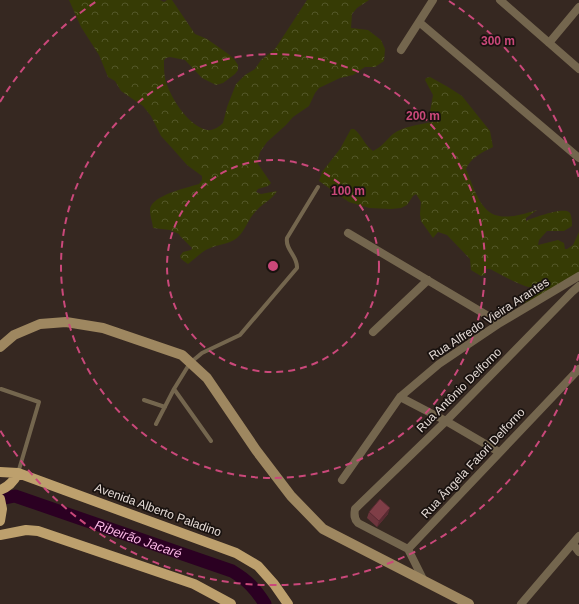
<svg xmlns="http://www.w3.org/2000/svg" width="579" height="604" font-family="Arial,sans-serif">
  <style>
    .forest { fill: url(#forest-crowns) }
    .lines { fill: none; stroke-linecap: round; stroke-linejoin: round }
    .river { stroke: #2b0022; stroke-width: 13 }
    .service { stroke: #74664e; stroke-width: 4 }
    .minor { stroke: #74664e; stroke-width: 8 }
    .secondary { stroke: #9e8760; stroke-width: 10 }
    .primary { stroke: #bda06d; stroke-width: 10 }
    .wall { fill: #6d353d }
    .shaded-wall { fill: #592b32 }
    .building { fill: #7f3e47; stroke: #592b32 }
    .ring { fill: none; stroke: #ca487a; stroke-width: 2; stroke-dasharray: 7 5 }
    .labels { text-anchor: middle; stroke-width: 3.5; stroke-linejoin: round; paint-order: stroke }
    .street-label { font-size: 12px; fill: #e4dad5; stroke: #19120f }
    .water-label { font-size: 13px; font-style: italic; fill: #f9b6e4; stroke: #19120f }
    .centre { fill: #ca487a; stroke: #19120f; stroke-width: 2 }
    .ring-label { font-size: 12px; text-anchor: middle; font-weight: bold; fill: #ca487a; stroke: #19120f; stroke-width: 3.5; stroke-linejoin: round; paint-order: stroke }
  </style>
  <defs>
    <pattern id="forest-crowns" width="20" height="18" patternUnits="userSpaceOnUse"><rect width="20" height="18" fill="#363b05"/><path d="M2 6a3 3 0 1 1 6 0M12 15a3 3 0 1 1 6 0" fill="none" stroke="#535729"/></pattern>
  </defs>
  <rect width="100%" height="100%" fill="#362821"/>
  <path class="forest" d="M 69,0 L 160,0 L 164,2 L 167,0 L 172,0 L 195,34 L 207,39 L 227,53 L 234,59 L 238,65 L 238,70 L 235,74 L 223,83 L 216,85 L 202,78 L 185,60 L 170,57 L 166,58 L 164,60 C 164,68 164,78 167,85 C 173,101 189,126 207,130 C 213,131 219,127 223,123 L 227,107 L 236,84 L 245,75 L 255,69 L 261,60 L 275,49 L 307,0 L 369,0 L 357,8 L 352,14 L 351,28 L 368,30 L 381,40 L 385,49 L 384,61 L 375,67 L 365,67 L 353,75 L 340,78 L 319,88 L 315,93 L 309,106 L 293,117 L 286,125 L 267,142 L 260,152 L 258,159 L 258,164 L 271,183 L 268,186 L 258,189 L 256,192 L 261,194 L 277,191 C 273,199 263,203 257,210 C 248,218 246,230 237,238 C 228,245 217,244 208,249 C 201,252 195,259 188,264 L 181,259 L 180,256 L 183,252 L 191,250 L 192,248 L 180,236 L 179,234 L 170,230 L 153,228 C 153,223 148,211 151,206 C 158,194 186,188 199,184 L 202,180 L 202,176 L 187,165 L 172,148 L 161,136 L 151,116 L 143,106 L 121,91 L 115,81 L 108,77 L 99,55 L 81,27 Z
    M 430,77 L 448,87 L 462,96 L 490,131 L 493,147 C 483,152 471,157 466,169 C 483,213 488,226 537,210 L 526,218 L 526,221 C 533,218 565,206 570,213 C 572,217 572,223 572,226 L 564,231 L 547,231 L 539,240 L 538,245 L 558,240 L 564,243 L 565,249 L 567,249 L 573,245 L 579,232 L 579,279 L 520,305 L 545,289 C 525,290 508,278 490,269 L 486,269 L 485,275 L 481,276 L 471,270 L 470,259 L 447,235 L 438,232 L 433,238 L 421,221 L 420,214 L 421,202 L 416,194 L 413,196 L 407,205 L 401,208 L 391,209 L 369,208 L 349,202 L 319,181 L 322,172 L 340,149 L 351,129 L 354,129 C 362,135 365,146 373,151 C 382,147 386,140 393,134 C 404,126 418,125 432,122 L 433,120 L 430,112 L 433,95 L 425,80 L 426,78 Z"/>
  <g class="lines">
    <path class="river" id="s1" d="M 0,499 L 15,496 L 232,571 C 247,580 255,588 265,604"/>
    <path class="service" d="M 1,389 L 39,402 L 18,473
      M 174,389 L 211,441
      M 144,400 L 165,407
      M 156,424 L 174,389 L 190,363 L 202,353 L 240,335 L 297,268 C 298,256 285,250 287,238 L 318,187"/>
    <path class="minor" d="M 500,0 L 579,69
      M 419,22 L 579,158
      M 549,43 L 579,7
      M 401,50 L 433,0
      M 348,233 L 500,323
      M 373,332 L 428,280
      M 400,397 L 446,421 L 499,452
      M 342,480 L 400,397 L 439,364 L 500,323 L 579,276
      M 573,544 L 579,552
      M 408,549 L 358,523 C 354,519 354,515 355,509 L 446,421 L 572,292 L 579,286
      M 423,579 L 408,549 L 579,369
      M 521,604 L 579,536"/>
    <path class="secondary" d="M 0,347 L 14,335 L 40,324 L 66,322 L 103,328 L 182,355 L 207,378 L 256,450 L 291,496 L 323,529 L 469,604"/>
    <path class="primary" d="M 0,472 L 18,473 L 236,553 L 258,566 L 274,584 L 288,604
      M 0,490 C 9,487 14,481 18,473
      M 0,499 L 2,509 L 0,521
      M 0,535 L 26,530 L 38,531 L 194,584 L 231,604"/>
  </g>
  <path class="wall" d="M 369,512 L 388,514 L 377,527 L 367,518 Z"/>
  <path class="shaded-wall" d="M 390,508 L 388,514 L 377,527 L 379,521 Z"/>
  <path class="building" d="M 380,499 L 390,508 L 379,521 L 369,512 Z"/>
  <g class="ring">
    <circle cx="273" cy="266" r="106"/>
    <circle cx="273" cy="266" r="212"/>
    <path d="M579 354A318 318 0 0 1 0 430M0 102A318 318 0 0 1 97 1M449 1A318 318 0 0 1 579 178"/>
  </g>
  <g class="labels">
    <g class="street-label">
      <text transform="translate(489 319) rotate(-33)" y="4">Rua Alfredo Vieira Arantes</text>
      <text transform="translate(459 390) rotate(-45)" y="4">Rua Antônio Delforno</text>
      <text transform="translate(473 463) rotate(-47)" y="4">Rua Ângela Fatori Delforno</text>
      <text transform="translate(158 510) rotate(20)" y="4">Avenida Alberto Paladino</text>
    </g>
    <g class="water-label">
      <text dy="5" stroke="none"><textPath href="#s1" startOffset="146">Ribeirão Jacaré</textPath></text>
    </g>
  </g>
  <circle cx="273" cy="266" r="6" class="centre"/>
  <g class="ring-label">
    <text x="498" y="45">300 m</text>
    <text x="423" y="120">200 m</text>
    <text x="348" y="195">100 m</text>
  </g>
</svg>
